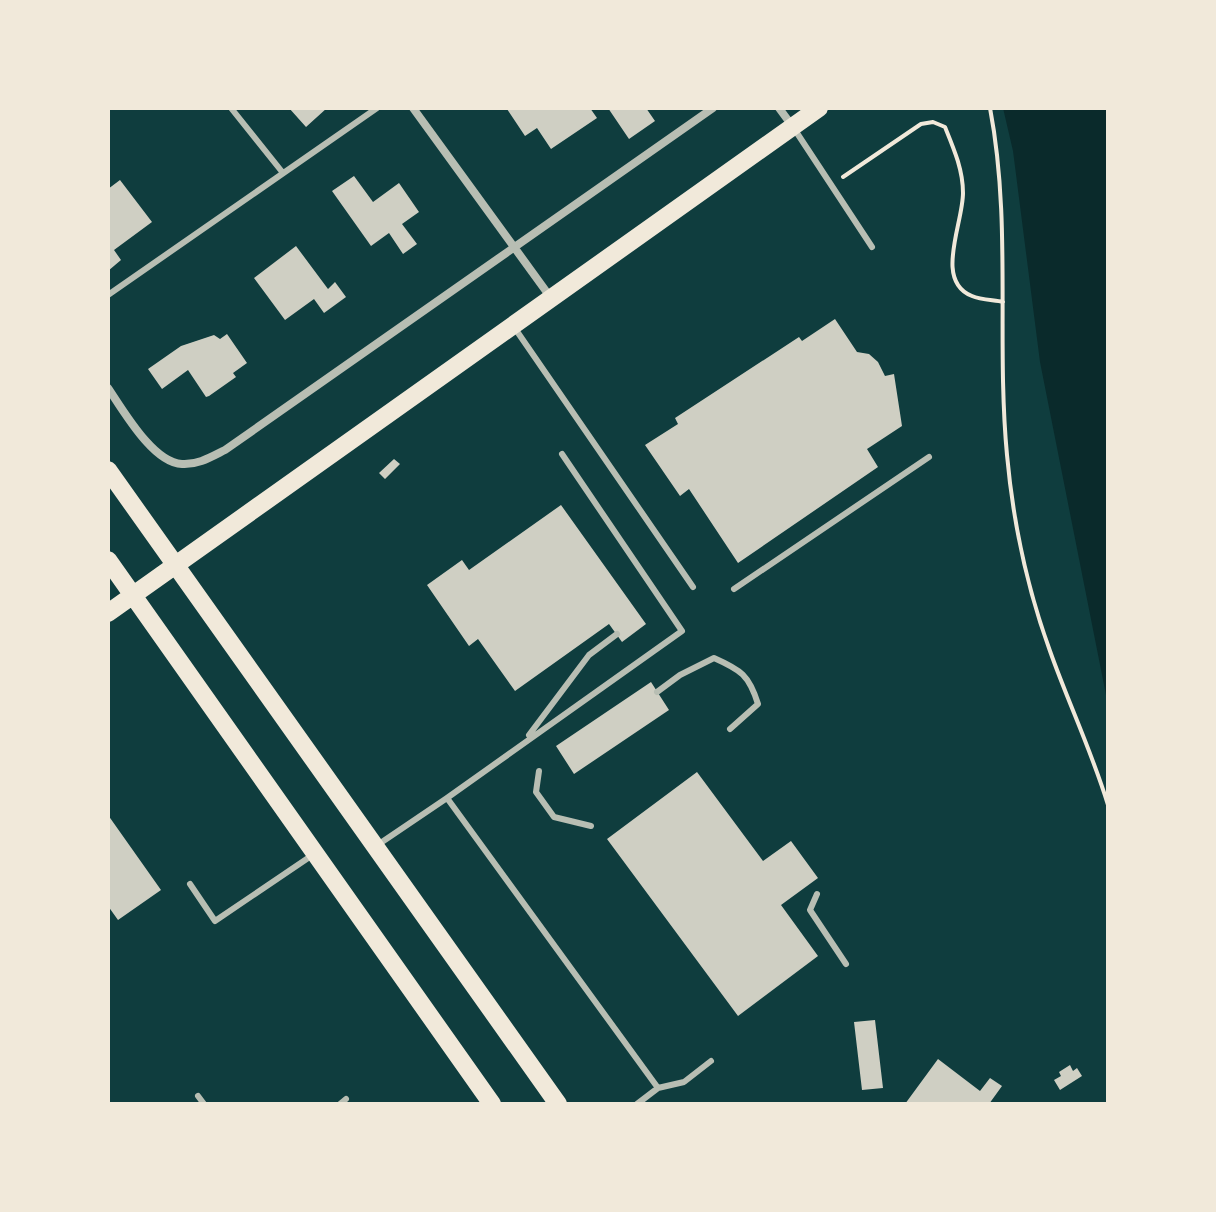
<svg xmlns="http://www.w3.org/2000/svg" width="1216" height="1212" font-family="Cabin,sans-serif">
  <style>
    .water { fill: #0a2a2b }
    .building { fill: #cfcfc3 }
    .lines { fill: none; stroke-linecap: round; stroke-linejoin: round }
    .path { stroke: #f1e9da; stroke-width: 4 }
    .service { stroke: #b8beb3; stroke-width: 6 }
    .minor { stroke: #b8beb3; stroke-width: 8 }
    .primary { stroke: #f1e9da; stroke-width: 18 }
  </style>
  <rect width="100%" height="100%" fill="#0f3d3e"/>
  <path class="water" d="M 1003,108 L 1108,108 L 1108,705 L 1040,362 L 1013,151 Z"/>
  <path class="building" d="M 289,108 L 327,108 L 306,127 Z
    M 509,108 L 590,108 L 597,118 L 551,149 L 537,128 L 525,136 L 507,109 Z
    M 608,108 L 646,108 L 655,121 L 629,139 Z
    M 354,176 L 373,202 L 399,183 L 419,212 L 402,224 L 417,244 L 403,254 L 389,233 L 371,246 L 332,191 Z
    M 120,180 L 152,222 L 114,250 L 121,260 L 108,271 L 108,189 Z
    M 296,246 L 328,289 L 335,282 L 346,297 L 324,313 L 314,299 L 285,320 L 254,278 Z
    M 835,319 L 857,352 L 869,354 L 878,362 L 885,376 L 894,374 L 902,426 L 867,449 L 878,467 L 738,563 L 689,489 L 680,496 L 645,445 L 678,424 L 675,418 L 799,337 L 802,341 Z
    M 227,334 L 247,363 L 233,373 L 236,377 L 209,396 L 206,397 L 188,370 L 162,389 L 148,369 L 181,346 L 214,335 L 220,339 Z
    M 394,459 L 400,464 L 385,479 L 379,473 Z
    M 561,505 L 646,624 L 622,642 L 609,624 L 515,691 L 478,639 L 469,646 L 427,585 L 462,560 L 469,570 Z
    M 651,682 L 669,710 L 574,774 L 556,746 Z
    M 697,772 L 763,861 L 791,841 L 818,878 L 781,905 L 818,956 L 738,1016 L 607,839 Z
    M 108,815 L 161,890 L 118,920 L 108,906 Z
    M 875,1020 L 883,1088 L 862,1090 L 854,1022 Z
    M 938,1059 L 980,1091 L 990,1078 L 1002,1086 L 989,1104 L 905,1104 Z
    M 1070,1065 L 1073,1071 L 1077,1068 L 1082,1076 L 1060,1090 L 1054,1080 L 1061,1076 L 1059,1072 Z"/>
  <g class="lines">
    <path class="path" d="M 990,108 C 1012,223 996,339 1007,455 C 1013,521 1027,588 1050,651 C 1068,702 1092,752 1108,805
      M 843,177 L 921,124 L 933,122 L 945,127 C 954,149 963,170 963,193 C 963,224 934,281 972,296 C 981,300 994,300 1003,302"/>
    <path class="service" d="M 231,108 L 283,173
      M 795,130 L 872,247
      M 108,295 L 377,108
      M 514,327 L 693,587
      M 734,589 L 929,457
      M 657,692 L 680,675 L 714,658 C 741,670 749,675 758,704 L 730,729
      M 529,735 L 589,655 L 617,634
      M 539,771 L 536,792 L 554,817 L 591,826
      M 447,798 L 658,1088 L 637,1104
      M 379,844 L 447,798 L 682,631 L 562,454
      M 190,884 L 215,921 L 314,854
      M 817,894 L 810,910 L 846,964
      M 658,1088 L 684,1082 L 711,1061
      M 198,1096 L 204,1104
      M 340,1104 L 346,1099"/>
    <path class="minor" d="M 413,108 L 551,298
      M 779,108 L 793,127
      M 108,388 C 123,410 153,463 182,464 C 198,465 211,457 225,450 L 713,108"/>
    <path class="primary" d="M 108,470 L 558,1104
      M 108,560 L 492,1104
      M 108,613 L 819,108"/>
  </g>
  <rect width="1216" height="1212" fill="none" stroke="#f1e9da" stroke-width="220"/>
</svg>
